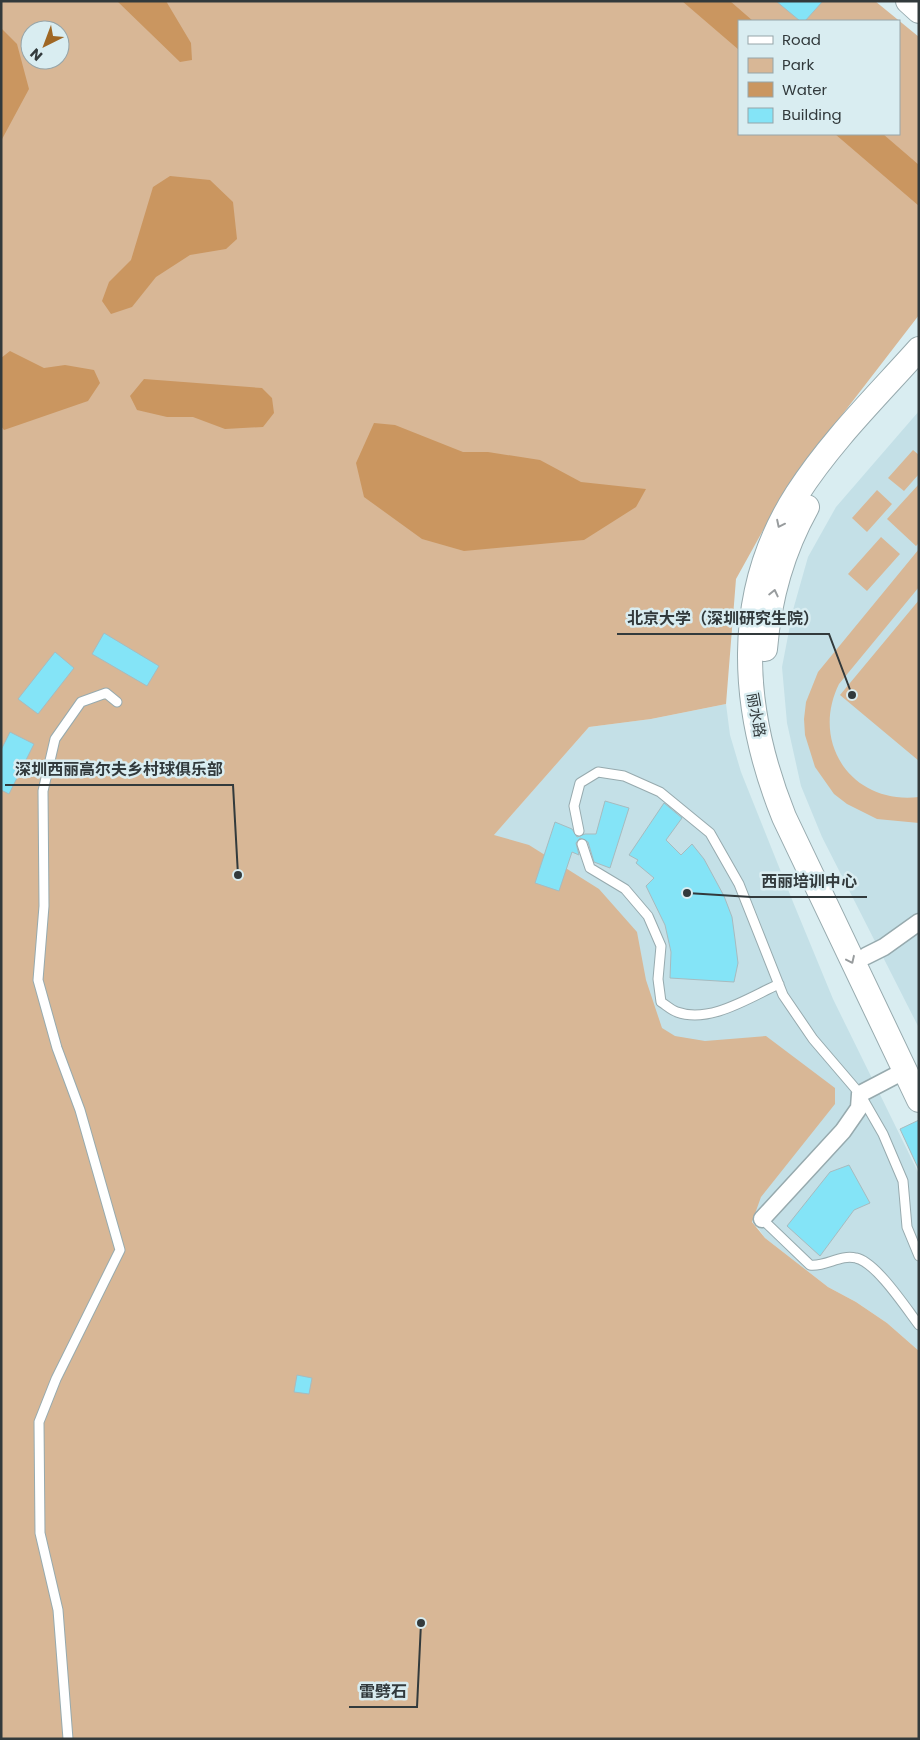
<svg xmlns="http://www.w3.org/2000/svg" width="920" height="1740" font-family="Poppins,'Noto Sans SC',sans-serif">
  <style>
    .built { fill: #c4e0e7 }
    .green { fill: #d8b796; fill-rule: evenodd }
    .water { fill: #ca9660 }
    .building { fill: #84e4f7; stroke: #a7bbbf }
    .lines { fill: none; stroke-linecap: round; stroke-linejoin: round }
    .service-casing { stroke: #97aaae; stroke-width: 11 }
    .minor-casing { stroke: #97aaae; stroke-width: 19 }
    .secondary-casing { stroke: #97aaae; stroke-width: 26 }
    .service { stroke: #fff; stroke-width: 9 }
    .minor { stroke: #fff; stroke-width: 16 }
    .secondary { stroke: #fff; stroke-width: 24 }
    .oneway { stroke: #989c9e }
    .labels { text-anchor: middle; stroke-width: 5; stroke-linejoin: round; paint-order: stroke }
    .street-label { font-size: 15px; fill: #323a3c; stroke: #d9edf1 }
    .leader { fill: none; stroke: #323a3c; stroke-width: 2 }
    .callout-dot { fill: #323a3c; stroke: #d9edf1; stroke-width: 2 }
    .callout-label { font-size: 16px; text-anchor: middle; font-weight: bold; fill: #323a3c; stroke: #d9edf1; stroke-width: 5; stroke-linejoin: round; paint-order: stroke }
  </style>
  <rect width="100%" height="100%" fill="#d9edf1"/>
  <path class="built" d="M 919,411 L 919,1028 L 822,837 L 801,786 L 787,723 L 782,667 L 793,610 L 808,557 L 836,507 Z
    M 726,704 L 730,735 L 741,772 L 793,902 L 833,999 L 919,1174 L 919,1351 L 887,1323 L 856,1302 L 828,1287 L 765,1238 L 756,1225 L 726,1199 L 492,837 L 589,727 L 651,719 Z"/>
  <path class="green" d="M 1,1 L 875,1 L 919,37 L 919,315 L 788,485 L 736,579 L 726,704 L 651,719 L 589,727 L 494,835 L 529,845 L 599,889 L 637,932 L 646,980 L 662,1028 L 675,1036 L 705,1041 L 766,1036 L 835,1088 L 835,1104 L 761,1197 L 752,1222 L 765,1238 L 828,1287 L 856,1302 L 887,1323 L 919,1351 L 919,1739 L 1,1739 ZM 739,21 L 899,21 L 899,134 L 739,134 ZM 30,30 L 60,30 L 60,60 L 30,60 Z
    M 913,450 L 919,455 L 919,474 L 904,491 L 888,478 Z
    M 919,484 L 919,543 L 916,546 L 887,519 Z
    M 877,490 L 892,504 L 867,532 L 852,518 Z
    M 881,537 L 900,554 L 867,591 L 848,574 Z
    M 919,549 L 919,587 L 839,684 C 810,743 852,805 919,797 L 919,823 L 877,819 L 847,804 L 834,794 L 815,767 L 805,735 L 804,719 L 806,702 L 818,672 Z
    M 919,600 L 919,761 L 840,695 Z"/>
  <path class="water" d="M 117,1 L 166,1 L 191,43 L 192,60 L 180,62 Z
    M 682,1 L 730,1 L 753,21 L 739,21 L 739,50 Z
    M 1,28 L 17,44 L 29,89 L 1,141 Z
    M 835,134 L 883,134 L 919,165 L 919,206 Z
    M 170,176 L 210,180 L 233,202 L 237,239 L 226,249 L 190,255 L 156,277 L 132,307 L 111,314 L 102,301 L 109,282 L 131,260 L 153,187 Z
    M 10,351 L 44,368 L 65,365 L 94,370 L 100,383 L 88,401 L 4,430 L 1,426 L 1,358 Z
    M 144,379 L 262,388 L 272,398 L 274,413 L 263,427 L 225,429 L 193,417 L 167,417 L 137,410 L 130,396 Z
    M 374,423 L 395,425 L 463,452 L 488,452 L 540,460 L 581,482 L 646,489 L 636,507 L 584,540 L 464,551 L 422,539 L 364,497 L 356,463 Z"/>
  <path class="building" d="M 776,1 L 823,1 L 805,21 L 800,21 Z
    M 104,633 L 159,666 L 147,686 L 92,654 Z
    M 55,652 L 74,668 L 38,714 L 18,699 Z
    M 10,732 L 34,744 L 9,794 L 1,790 L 1,750 Z
    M 605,801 L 629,808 L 610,868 L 594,862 L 588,842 L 580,838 L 576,843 L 579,855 L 572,852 L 559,891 L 535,883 L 555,822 L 572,829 L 577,837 L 585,834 L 596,834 Z
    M 664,803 L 682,818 L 666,840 L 681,855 L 692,844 L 704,859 L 724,896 L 732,917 L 735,939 L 738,963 L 734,982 L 670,978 L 671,952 L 665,925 L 646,886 L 654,878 L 636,863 L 638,860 L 629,855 Z
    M 919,1120 L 919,1170 L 900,1129 Z
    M 849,1165 L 870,1203 L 854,1210 L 820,1256 L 787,1226 L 830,1172 Z
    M 297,1375 L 312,1378 L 309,1394 L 294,1392 Z"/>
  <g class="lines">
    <g class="service-casing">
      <path id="service" d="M 579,831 L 574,806 L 580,783 L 598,772 L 624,776 L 660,792 L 710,833 L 739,884 L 783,995 L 813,1039 L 860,1094 L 883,1134 L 903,1181 L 907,1227 L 919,1256
        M 582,844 L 590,868 L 625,889 L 648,916 L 661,946 L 658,979 L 661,1002 C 666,1005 671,1010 677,1012 C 710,1024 750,997 779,984
        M 762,1219 L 810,1265 C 826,1267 840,1254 856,1258 C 876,1262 906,1308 919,1325
        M 68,1739 L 58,1610 L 40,1533 L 39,1422 L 56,1379 L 120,1250 L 80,1110 L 57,1048 L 38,980 L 44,906 L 43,791 L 55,739 L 81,702 L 106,693 L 117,702"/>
    </g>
    <g class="minor-casing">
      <path id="minor" d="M 866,956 L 884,947 L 919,922
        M 762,1219 L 843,1131 L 859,1108 L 860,1094 L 904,1071"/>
    </g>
    <g class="secondary-casing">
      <path id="secondary" d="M 908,1 L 919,11
        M 919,349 C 877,396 831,441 797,494 C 732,595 741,710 784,817 L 919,1100
        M 765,649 C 769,600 783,550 807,507"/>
    </g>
    <use href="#service" class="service"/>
    <use href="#minor" class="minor"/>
    <use href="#secondary" class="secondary"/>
  </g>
  <defs><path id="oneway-chevron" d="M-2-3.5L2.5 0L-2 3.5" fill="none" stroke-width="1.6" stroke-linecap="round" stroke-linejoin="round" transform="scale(1.25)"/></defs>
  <g class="oneway">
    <use href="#oneway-chevron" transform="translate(780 524) rotate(116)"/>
    <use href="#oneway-chevron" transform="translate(774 593) rotate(-77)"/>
    <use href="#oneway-chevron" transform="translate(851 960) rotate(65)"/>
  </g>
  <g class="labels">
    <g class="street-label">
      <text transform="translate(756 715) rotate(80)" y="5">丽水路</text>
    </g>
  </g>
  <path class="leader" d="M852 695L829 634H617M238 875L233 785H5M687 893L751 897H867M421 1623L417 1707H349"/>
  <g class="callout-dot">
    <circle cx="852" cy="695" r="5"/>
    <circle cx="238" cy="875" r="5"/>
    <circle cx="687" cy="893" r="5"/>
    <circle cx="421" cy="1623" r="5"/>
  </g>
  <g class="callout-label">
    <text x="723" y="624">北京大学（深圳研究生院）</text>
    <text x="119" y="775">深圳西丽高尔夫乡村球俱乐部</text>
    <text x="809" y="887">西丽培训中心</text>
    <text x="383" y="1697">雷劈石</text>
  </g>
  <rect width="920" height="1740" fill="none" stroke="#323a3c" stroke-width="5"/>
  <rect x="738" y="20" width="162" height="115" fill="#d9edf1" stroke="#96a5a9"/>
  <rect x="748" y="36" width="25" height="8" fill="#ffffff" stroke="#96a5a9"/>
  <text x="782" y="45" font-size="15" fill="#323a3c">Road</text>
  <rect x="748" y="58" width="25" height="15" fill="#d8b796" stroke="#96a5a9"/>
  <text x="782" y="70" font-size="15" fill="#323a3c">Park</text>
  <rect x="748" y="82" width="25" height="15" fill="#ca9660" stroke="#96a5a9"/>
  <text x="782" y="95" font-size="15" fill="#323a3c">Water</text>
  <rect x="748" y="108" width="25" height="15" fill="#84e4f7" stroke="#96a5a9"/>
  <text x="782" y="120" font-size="15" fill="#323a3c">Building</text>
  <g transform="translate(45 45) rotate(222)"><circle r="24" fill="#d9edf1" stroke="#96a5a9"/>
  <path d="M0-4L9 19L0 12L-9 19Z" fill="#9f6724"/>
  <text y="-8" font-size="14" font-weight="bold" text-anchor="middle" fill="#323a3c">N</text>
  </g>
</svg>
